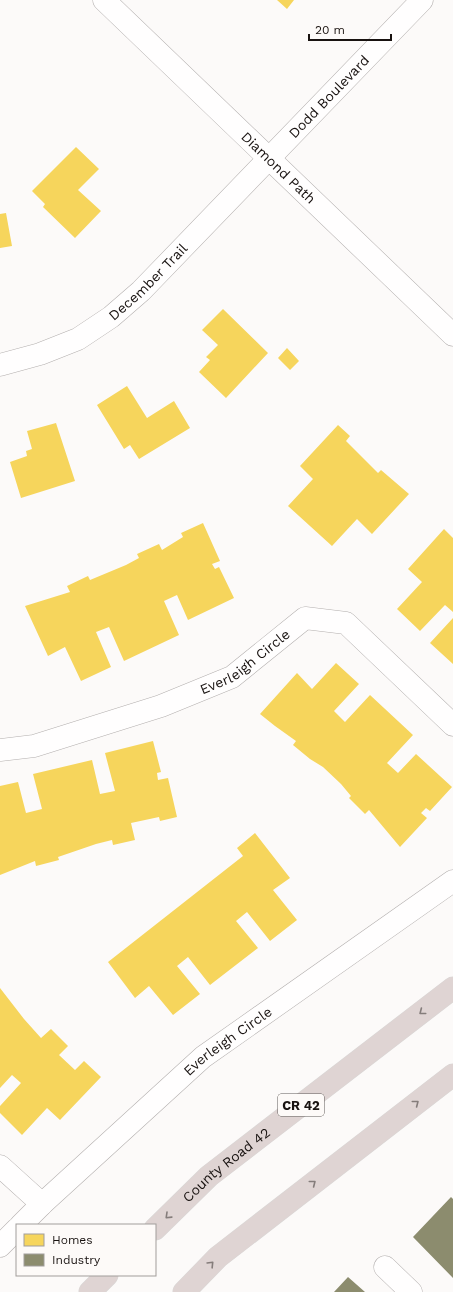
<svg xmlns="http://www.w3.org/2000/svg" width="453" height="1292" font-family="'Work Sans',sans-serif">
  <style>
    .homes { fill: #f6d55c }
    .industry { fill: #8c8c6e }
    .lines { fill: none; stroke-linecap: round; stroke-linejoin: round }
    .minor-casing { stroke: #b3afae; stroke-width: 23 }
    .highway-casing { stroke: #d9d7d6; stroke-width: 23 }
    .minor { stroke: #fffefe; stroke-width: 22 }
    .highway { stroke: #dfd4d3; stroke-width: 22 }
    .oneway { stroke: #857d7b }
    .labels { text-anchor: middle; stroke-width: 4; stroke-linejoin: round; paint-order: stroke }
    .shield { fill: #fdfaf8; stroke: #5d5856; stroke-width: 1 }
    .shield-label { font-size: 13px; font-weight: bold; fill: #181210 }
    .street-label { font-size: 14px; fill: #181210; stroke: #fdfaf8 }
  </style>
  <rect width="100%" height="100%" fill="#fcfaf9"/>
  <path class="homes" d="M 277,0 L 294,0 L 287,9 Z
    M 76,147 L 99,169 L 78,190 L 101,211 L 75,238 L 43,207 L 45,204 L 32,191 Z
    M 6,213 L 12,246 L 0,248 L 0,214 Z
    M 223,309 L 268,353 L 226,398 L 199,372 L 210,360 L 206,357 L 218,345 L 202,330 Z
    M 287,348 L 299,361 L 290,370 L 278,358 Z
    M 127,386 L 147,418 L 174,401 L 190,428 L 139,459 L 130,445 L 124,449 L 97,405 Z
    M 56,423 L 75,481 L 21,498 L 10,462 L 27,456 L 26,451 L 32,449 L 27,431 Z
    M 338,425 L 350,436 L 346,441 L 378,473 L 381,470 L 409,494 L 372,534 L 357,519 L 332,546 L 288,506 L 313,479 L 300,466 Z
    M 203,523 L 220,561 L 212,564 L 215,569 L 219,567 L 234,598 L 188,620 L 177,595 L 164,601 L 179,635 L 124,661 L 109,627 L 96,632 L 111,667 L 81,681 L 65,647 L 48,656 L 25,606 L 70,592 L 67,586 L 88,576 L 90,580 L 126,565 L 139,558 L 137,554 L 159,544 L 162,550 L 183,537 L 181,533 Z
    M 444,529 L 453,538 L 453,612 L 445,605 L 420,631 L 397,609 L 422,582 L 408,569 Z
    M 453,618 L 453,664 L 430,643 Z
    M 336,663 L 359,684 L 334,711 L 345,722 L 370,695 L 413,735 L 387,763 L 398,773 L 416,754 L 452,787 L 430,811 L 426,808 L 421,813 L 427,818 L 400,847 L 369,810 L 365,814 L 349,798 L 351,796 L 341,784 L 323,767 L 310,759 L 293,745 L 296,741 L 275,726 L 260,714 L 297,673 L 312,689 Z
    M 153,741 L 161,772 L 157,773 L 158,780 L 168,778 L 177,817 L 160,821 L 159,817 L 131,823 L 135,840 L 113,845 L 112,840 L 96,844 L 58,857 L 59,860 L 36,866 L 35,861 L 0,875 L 0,786 L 18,782 L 26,813 L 42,809 L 33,774 L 92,760 L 100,794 L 115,791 L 105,753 Z
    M 255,833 L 290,878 L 273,890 L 297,920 L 270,941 L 247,912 L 236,921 L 258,948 L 210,985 L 188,957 L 177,966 L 200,994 L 173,1015 L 149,986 L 135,998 L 108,962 L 243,856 L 237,848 Z
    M 0,988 L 24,1019 L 41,1038 L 51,1029 L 68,1046 L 59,1055 L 75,1070 L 84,1061 L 101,1077 L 60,1120 L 47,1108 L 22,1135 L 0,1113 L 0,1106 L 21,1083 L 12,1075 L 0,1088 Z"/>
  <path class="industry" d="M 451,1197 L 453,1199 L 453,1278 L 413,1237 Z
    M 348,1277 L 365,1292 L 334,1292 Z"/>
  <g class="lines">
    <g class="minor-casing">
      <g id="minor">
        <path id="s1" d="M 104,0 L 453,335"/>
        <path id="s2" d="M 0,365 L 40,354 L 78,339 L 111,317 L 141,291 L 422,0"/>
        <path id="s3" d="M 0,750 L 34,746 L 161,706 L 232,677 L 305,618 L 346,623 L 453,725"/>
        <path d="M 0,1166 L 42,1204"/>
        <path id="s4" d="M 21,1225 L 42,1204 L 203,1057 L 453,881"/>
        <path d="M 0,1246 L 17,1229"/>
        <path d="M 385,1267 L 411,1292"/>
      </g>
    </g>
    <g class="highway-casing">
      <g id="highway">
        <path id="s5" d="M 155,1229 L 209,1176 L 453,988"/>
        <path d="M 90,1292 L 107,1275"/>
        <path d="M 184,1292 L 218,1257 L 453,1075"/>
      </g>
    </g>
    <use href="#minor" class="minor"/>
    <use href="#highway" class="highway"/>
  </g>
  <defs><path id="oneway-chevron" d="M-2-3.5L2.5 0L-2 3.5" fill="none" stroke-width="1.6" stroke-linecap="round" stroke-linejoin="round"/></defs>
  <g class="oneway">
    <use href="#oneway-chevron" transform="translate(422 1012) rotate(142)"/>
    <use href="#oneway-chevron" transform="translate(416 1103) rotate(-38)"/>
    <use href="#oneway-chevron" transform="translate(313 1183) rotate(-38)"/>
    <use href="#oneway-chevron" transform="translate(168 1216) rotate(136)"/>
    <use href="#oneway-chevron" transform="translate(211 1264) rotate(-46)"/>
  </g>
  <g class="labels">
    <rect class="shield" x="278" y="1094" width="46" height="22" rx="3"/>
    <g class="shield-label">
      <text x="301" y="1110">CR 42</text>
    </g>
    <g class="street-label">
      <text dy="5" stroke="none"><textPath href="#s2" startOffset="432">Dodd Boulevard</textPath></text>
      <text dy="5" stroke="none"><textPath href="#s1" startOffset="242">Diamond Path</textPath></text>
      <text dy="5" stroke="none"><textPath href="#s2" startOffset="173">December Trail</textPath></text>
      <text dy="5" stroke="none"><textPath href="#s3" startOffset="263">Everleigh Circle</textPath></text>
      <text dy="5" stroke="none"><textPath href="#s4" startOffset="277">Everleigh Circle</textPath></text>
      <text dy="5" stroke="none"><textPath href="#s5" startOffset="96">County Road 42</textPath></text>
    </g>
  </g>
  <rect x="16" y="1224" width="140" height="52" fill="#fdfaf8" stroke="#a19d9b"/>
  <rect x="24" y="1234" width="20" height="12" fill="#f6d55c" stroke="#a19d9b"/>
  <text x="52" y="1244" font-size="12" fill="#181210">Homes</text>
  <rect x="24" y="1254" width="20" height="12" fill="#8c8c6e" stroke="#a19d9b"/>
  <text x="52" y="1264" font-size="12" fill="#181210">Industry</text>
  <path d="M309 34v6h82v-6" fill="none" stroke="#181210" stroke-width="2"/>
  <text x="315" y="34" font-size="12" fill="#181210" stroke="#fdfaf8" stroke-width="3" paint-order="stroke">20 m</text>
</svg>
